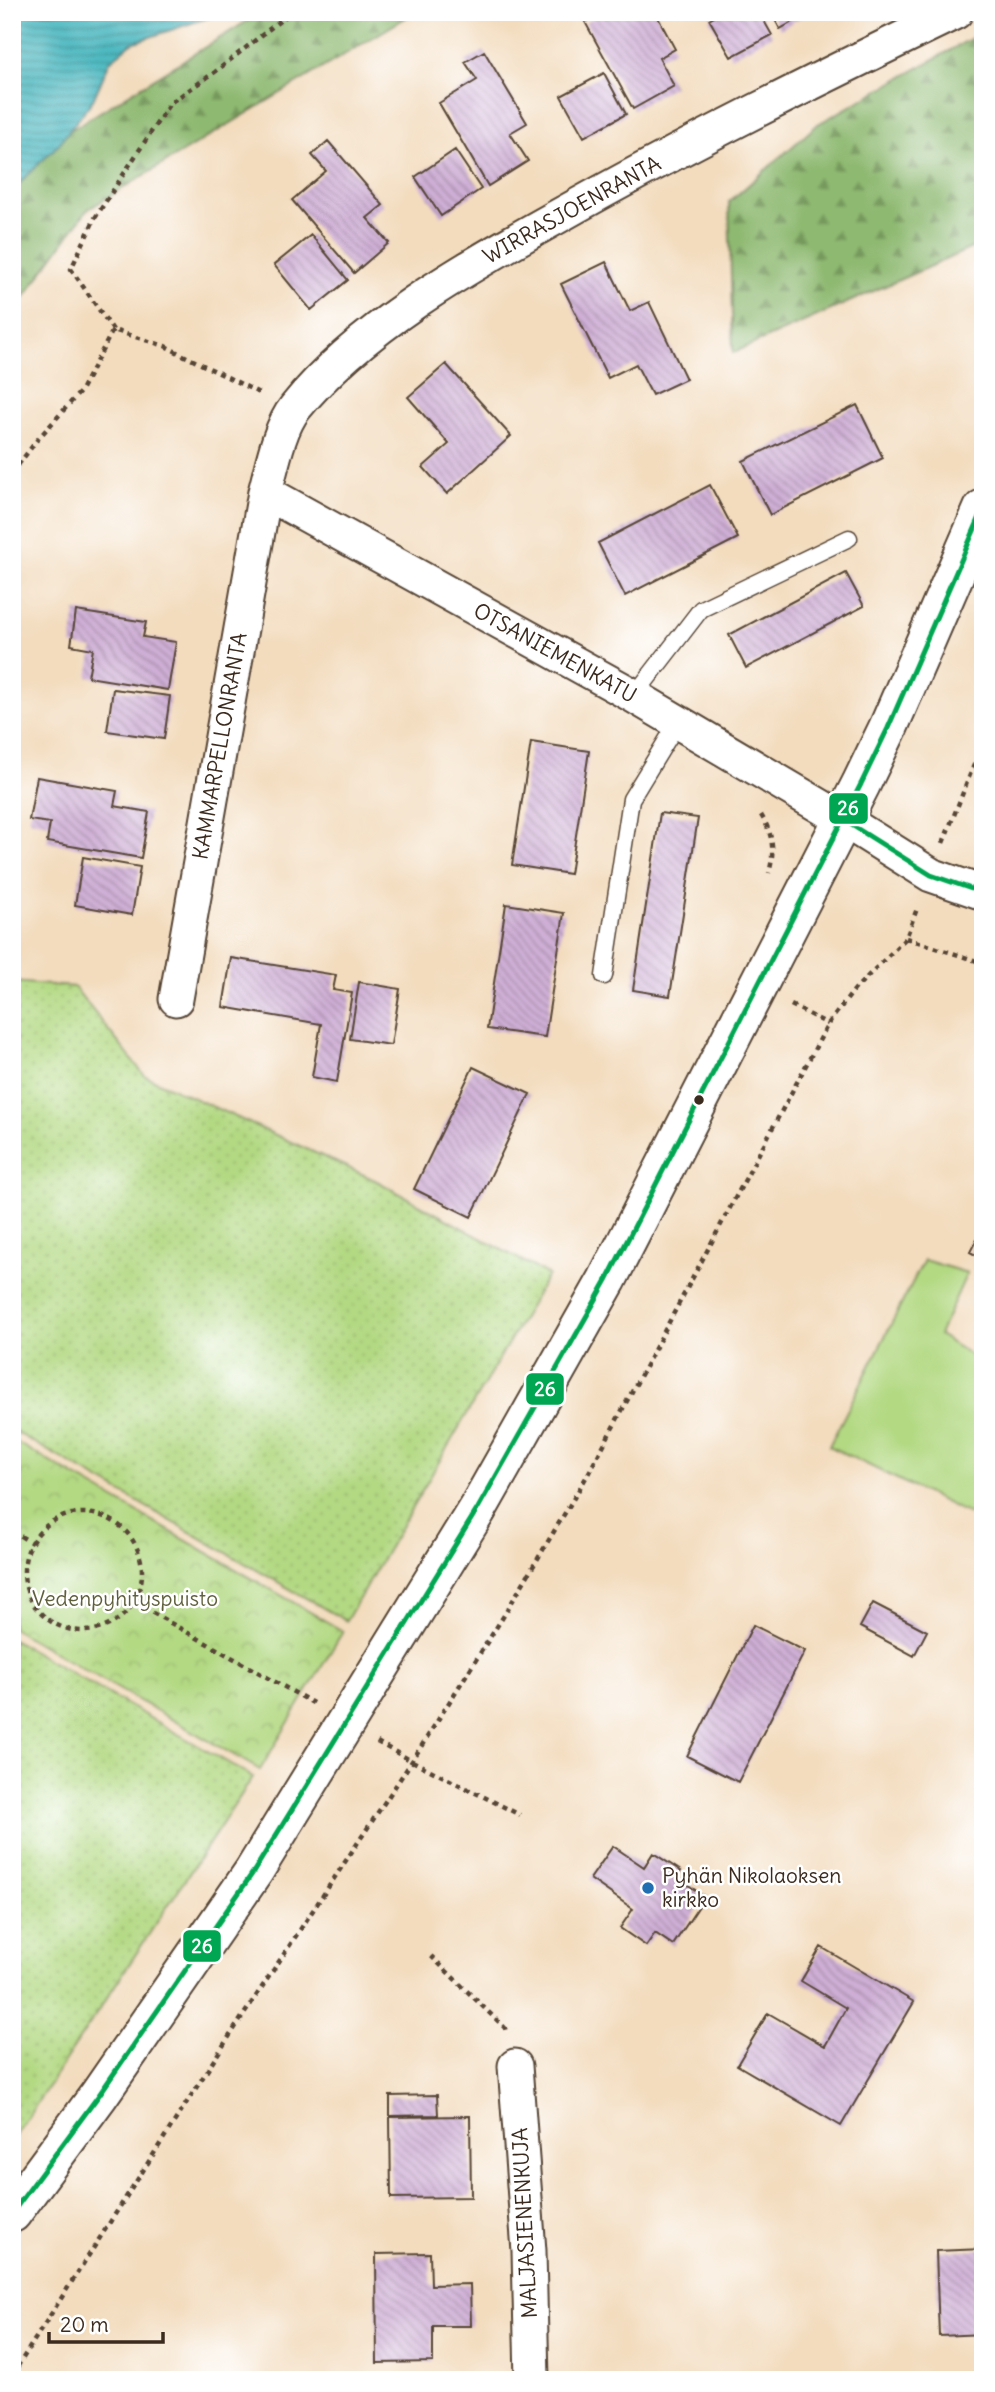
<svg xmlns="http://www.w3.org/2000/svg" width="995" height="2392" font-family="Delius,sans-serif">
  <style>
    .grass { fill: url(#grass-dots); stroke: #778250; stroke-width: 2 }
    .forest { fill: url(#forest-firs); stroke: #647248; stroke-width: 2 }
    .park { fill: url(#park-crowns); stroke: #778250; stroke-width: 2 }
    .pitch { fill: #b3d983; stroke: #778250; stroke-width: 2 }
    .water { fill: url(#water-rules); stroke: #42706e; stroke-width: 2 }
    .building { fill: url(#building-back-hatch) }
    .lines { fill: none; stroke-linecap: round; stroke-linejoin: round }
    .service-casing { stroke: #574536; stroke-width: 19 }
    .minor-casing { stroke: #574536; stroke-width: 37 }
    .tertiary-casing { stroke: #574536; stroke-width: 42 }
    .path { stroke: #574536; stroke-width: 4.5; stroke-dasharray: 5 5; stroke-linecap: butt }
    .service { stroke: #fff; stroke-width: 16 }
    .minor { stroke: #fff; stroke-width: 33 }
    .tertiary { stroke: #fff; stroke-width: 38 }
    .bus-1-casing { stroke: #fff; stroke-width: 10 }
    .bus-1 { stroke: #00a651; stroke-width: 5 }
    .bus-dot { fill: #3b2a1e; stroke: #fff; stroke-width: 2.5 }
    .poi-dot { fill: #1f6fb2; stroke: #fff; stroke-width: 2.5 }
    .labels { text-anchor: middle; stroke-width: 5; stroke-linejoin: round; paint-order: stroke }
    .street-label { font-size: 21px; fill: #3b2a1e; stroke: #fff }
    .park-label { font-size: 21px; fill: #5f5f3c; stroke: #fff }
    .poi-label { font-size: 21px; fill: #3b2a1e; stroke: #fff; text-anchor: start }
    .line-badge { stroke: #fff; stroke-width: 2.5 }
    .badge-label { font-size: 19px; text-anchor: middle; font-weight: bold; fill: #fff }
  </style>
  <defs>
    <pattern id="grass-dots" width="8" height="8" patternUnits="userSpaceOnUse" patternTransform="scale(1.75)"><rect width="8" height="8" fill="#b3d983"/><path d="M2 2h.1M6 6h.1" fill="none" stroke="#9bba71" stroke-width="1.8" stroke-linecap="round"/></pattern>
    <pattern id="forest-firs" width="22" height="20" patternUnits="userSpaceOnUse" patternTransform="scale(1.75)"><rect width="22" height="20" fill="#8eb971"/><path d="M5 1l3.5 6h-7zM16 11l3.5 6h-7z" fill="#75975c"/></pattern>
    <pattern id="park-crowns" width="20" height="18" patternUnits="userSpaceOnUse" patternTransform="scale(1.75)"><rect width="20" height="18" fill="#b3d983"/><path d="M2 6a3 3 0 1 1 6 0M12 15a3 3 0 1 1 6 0" fill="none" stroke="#9bba71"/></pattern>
    <pattern id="water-rules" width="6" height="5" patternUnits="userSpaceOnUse" patternTransform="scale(1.75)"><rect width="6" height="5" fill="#48b7bf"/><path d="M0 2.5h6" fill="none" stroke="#3d959b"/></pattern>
    <pattern id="building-back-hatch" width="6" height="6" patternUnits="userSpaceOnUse" patternTransform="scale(1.75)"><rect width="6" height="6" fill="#cfafd6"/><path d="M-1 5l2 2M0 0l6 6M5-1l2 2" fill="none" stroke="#a98fad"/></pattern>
  </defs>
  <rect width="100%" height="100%" fill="#fff"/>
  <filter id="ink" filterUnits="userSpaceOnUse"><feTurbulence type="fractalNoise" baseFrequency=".0143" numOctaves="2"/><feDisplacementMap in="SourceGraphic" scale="14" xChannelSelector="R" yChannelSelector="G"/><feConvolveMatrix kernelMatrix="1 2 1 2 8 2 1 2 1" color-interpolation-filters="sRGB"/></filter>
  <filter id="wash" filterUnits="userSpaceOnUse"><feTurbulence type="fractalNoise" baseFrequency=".00686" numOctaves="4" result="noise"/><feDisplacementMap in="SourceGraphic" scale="28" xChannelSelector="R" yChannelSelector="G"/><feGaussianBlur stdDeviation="1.57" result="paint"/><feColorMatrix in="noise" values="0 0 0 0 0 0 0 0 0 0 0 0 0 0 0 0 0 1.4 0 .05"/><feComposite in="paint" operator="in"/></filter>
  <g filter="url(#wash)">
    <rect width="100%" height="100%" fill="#f3dcbe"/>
    <path class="grass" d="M 12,982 L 74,987 L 145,1076 L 375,1180 L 548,1275 L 346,1621 L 12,1430 Z
      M 12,1639 L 253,1777 L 12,2141 Z"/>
    <path class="forest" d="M 262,12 L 415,12 L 87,210 L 12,314 L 14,165 Z
      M 983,32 L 983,243 L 733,353 L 729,202 L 818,124 Z"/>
    <path class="park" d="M 12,1440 L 343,1631 L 260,1770 L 12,1628 Z"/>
    <path class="pitch" d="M 924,1260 L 967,1273 L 939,1335 L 983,1363 L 983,1521 L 829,1446 Z"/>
    <path class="water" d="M 12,12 L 225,12 L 132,43 L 110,61 L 93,100 L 58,145 L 12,191 Z"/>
    <g id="blocks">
      <path class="building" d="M 604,12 L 655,12 L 675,49 L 659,58 L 674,86 L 633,109 L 585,22 Z
        M 721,12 L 759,12 L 772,35 L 731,57 L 709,19 Z
        M 771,12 L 810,12 L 780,29 Z
        M 484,51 L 527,123 L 510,133 L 528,161 L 488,186 L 439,103 L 477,80 L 465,62 Z
        M 604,73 L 626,114 L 584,137 L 561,96 Z
        M 328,141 L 383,205 L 367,218 L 389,243 L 354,273 L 292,200 L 326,171 L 312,155 Z
        M 455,150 L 481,189 L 441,216 L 415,177 Z
        M 311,235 L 348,280 L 311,310 L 274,265 Z
        M 606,262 L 630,311 L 649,302 L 686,379 L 652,395 L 636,364 L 608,378 L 561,284 Z
        M 446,364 L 511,436 L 447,494 L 423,467 L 449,444 L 408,397 Z
        M 857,405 L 883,458 L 770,515 L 743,461 Z
        M 710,485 L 738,538 L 625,596 L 598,543 Z
        M 846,573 L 864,606 L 746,668 L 729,635 Z
        M 76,611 L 146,622 L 143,637 L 176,642 L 168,690 L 88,677 L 93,649 L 71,645 Z
        M 113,689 L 170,696 L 164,739 L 107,731 Z
        M 531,742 L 589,751 L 570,874 L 512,865 Z
        M 37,777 L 117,791 L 114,806 L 149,812 L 141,858 L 47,842 L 50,823 L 29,820 Z
        M 660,813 L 698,818 L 670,996 L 633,990 Z
        M 83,857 L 140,867 L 132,915 L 75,905 Z
        M 506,904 L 564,913 L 545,1037 L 487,1029 Z
        M 231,958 L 336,975 L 333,990 L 352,993 L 337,1082 L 312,1077 L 321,1024 L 223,1007 Z
        M 359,982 L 400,989 L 391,1045 L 350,1039 Z
        M 473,1067 L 530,1094 L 471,1217 L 414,1189 Z
        M 983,1227 L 983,1259 L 970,1252 Z
        M 873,1603 L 927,1631 L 914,1656 L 860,1627 Z
        M 753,1625 L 805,1651 L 738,1782 L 687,1756 Z
        M 613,1846 L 644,1867 L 653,1853 L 681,1871 L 677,1877 L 705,1897 L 673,1945 L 655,1933 L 646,1946 L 620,1928 L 633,1909 L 590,1879 Z
        M 821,1947 L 914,2002 L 841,2126 L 737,2065 L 768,2013 L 825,2046 L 846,2008 L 801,1981 Z
        M 437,2095 L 438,2115 L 390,2116 L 390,2096 Z
        M 470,2116 L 471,2197 L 391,2198 L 390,2117 Z
        M 983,2249 L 983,2334 L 939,2336 L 936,2251 Z
        M 430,2253 L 431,2285 L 470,2284 L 471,2326 L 433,2326 L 433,2362 L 377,2363 L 376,2254 Z"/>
    </g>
  </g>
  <g filter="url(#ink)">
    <use href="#blocks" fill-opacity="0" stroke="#574536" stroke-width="2"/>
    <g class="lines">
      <g class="service-casing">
        <path id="service" d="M 634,696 L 701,609 L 849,538
          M 604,976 L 631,799 L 678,722"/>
      </g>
      <g class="minor-casing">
        <path id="minor" d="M 265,492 L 634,696 L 842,819 L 931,875 L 983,893
          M 176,999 L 265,492 C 272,466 279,428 295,408 C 359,328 467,267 555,218 C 686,144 820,78 956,12
          M 515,2066 L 529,2251 L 532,2380"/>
      </g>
      <g class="tertiary-casing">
        <path id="tertiary" d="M 12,2213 L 99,2095 L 254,1871 L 478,1508 L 607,1280 L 861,784 L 888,728 L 983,509"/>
      </g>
      <path class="path" d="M 113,330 L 71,269 L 95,218 L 170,103 L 215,72 L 291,12
        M 12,473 L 37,440 L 80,392 L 113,330 L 165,346 L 261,394
        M 761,815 C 773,834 775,851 769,873
        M 943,843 L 983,742
        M 906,938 L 983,963
        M 791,1005 L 828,1024
        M24 1572a59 59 0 1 1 118 0a59 59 0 1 1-118 0Z
        M 12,1531 L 32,1543
        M 135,1603 L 313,1703
        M 377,1742 L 412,1761 L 520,1815
        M 431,1956 L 505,2028 L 506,2032
        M 12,2375 L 221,2049 L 412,1761 L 503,1617 L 587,1476 L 828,1024 L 855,989 L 906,938 L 918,906"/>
      <use href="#service" class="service"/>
      <use href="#minor" class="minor"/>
      <use href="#tertiary" class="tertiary"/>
      <g class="bus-1-casing">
        <path id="bus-1" d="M 842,819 L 931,875 L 983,893
          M 12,2213 L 99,2095 L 254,1871 L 478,1508 L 607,1280 L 861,784 L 888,728 L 983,510"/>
      </g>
      <use href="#bus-1" class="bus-1"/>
    </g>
  </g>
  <circle class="bus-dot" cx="699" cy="1100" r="6"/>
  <circle class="poi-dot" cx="648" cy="1888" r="7"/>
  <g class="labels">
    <g class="street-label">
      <text transform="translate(572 210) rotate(-29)" y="7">WIRRASJOENRANTA</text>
      <text transform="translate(555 653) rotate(29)" y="7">OTSANIEMENKATU</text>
      <text transform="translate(220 746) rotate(-80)" y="7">KAMMARPELLONRANTA</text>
      <text transform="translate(525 2223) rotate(-93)" y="7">MALJASIENENKUJA</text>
    </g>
    <g class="park-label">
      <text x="125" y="1606">Vedenpyhityspuisto</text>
    </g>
    <g class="poi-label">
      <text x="662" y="1883">Pyhän Nikolaoksen<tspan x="662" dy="24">kirkko</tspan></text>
    </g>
  </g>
  <g class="line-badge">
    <rect x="828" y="792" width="41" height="33" rx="7" fill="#00a651"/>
    <rect x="525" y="1372" width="40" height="34" rx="7" fill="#00a651"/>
    <rect x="182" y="1929" width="40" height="34" rx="7" fill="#00a651"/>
  </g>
  <g class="badge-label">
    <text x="848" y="815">26</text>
    <text x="545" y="1396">26</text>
    <text x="202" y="1953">26</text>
  </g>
  <rect width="995" height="2392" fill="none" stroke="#fff" stroke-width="42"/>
  <path d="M49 2332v10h114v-10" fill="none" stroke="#3b2a1e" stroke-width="3.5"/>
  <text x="60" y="2332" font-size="21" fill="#3b2a1e" stroke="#ffffff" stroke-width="5" paint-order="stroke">20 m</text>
</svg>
